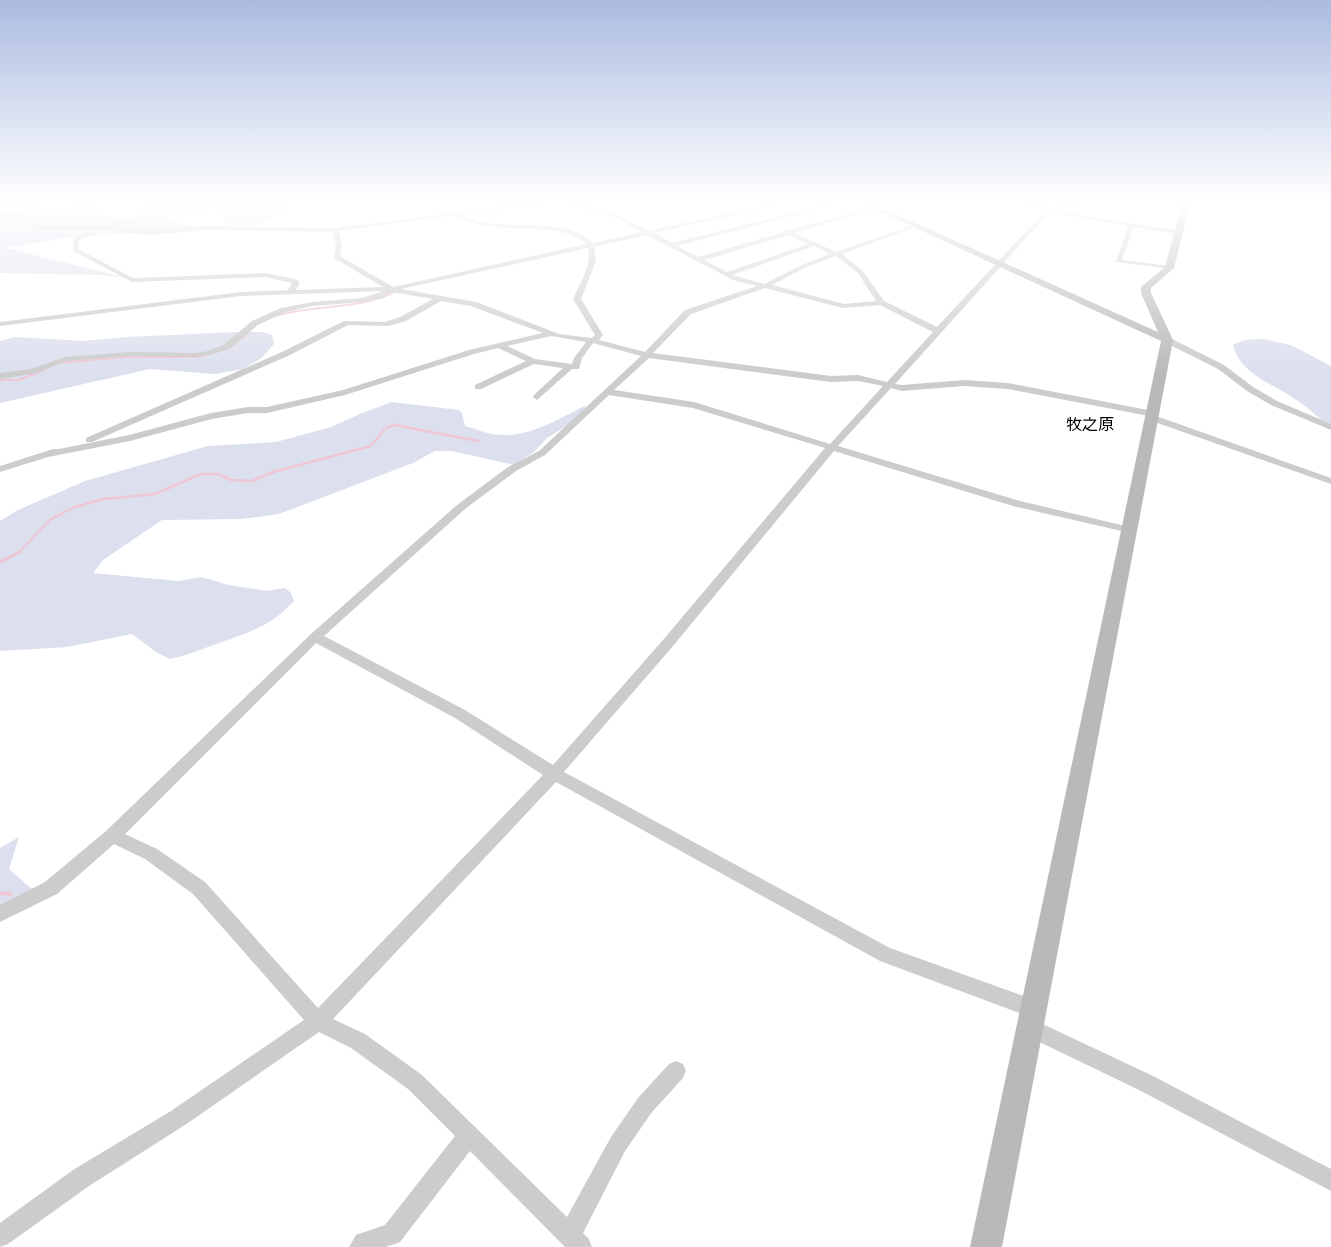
<svg xmlns="http://www.w3.org/2000/svg" width="1331" height="1247" font-family="'IBM Plex Sans','Noto Sans JP',sans-serif">
  <style>
    .green { fill: #dce0ee }
    .lines { fill: none; stroke-linecap: round; stroke-linejoin: round }
    .stream-far3 { stroke: #efc6d4; stroke-width: 2 }
    .stream-far2 { stroke: #efc6d4; stroke-width: 2.5 }
    .stream-far1 { stroke: #efc6d4; stroke-width: 3 }
    .stream { stroke: #efc6d4; stroke-width: 4 }
    .street { fill: #ccc; fill-rule: evenodd }
    .secondary { fill: #b9b9b9; fill-rule: evenodd }
    .labels { text-anchor: middle; stroke-width: 5; stroke-linejoin: round; paint-order: stroke }
    .far-quarter-label { font-size: 16px; fill: #000; stroke: #fff }
  </style>
  <rect width="100%" height="100%" fill="#fff"/>
  <path class="green" d="M 153,201 L 288,201 L 290,205 L 262,225 L 230,226 L 216,208 L 171,214 L 162,220 L 202,227 L 195,228 L 65,238 L 6,248 L 127,278 L 100,275 L 0,273 L 0,212 L 28,205 L 59,211 L 89,204 L 92,209 L 88,214 L 133,218 L 155,202 Z
    M 237,332 L 263,332 L 272,335 L 274,344 L 263,357 L 243,369 L 215,374 L 150,369 L 0,403 L 0,341 L 14,337 L 83,341 L 127,337 Z
    M 1263,339 L 1291,345 L 1331,366 L 1331,428 C 1320,419 1310,409 1298,401 C 1275,384 1241,376 1233,345 L 1244,340 Z
    M 392,402 L 459,410 L 462,413 L 465,426 C 479,430 492,436 507,435 C 533,435 562,417 585,406 L 586,414 L 547,438 L 534,452 L 514,465 L 452,451 L 435,451 L 413,463 L 279,514 L 242,519 L 162,520 L 103,560 L 93,573 L 179,581 L 201,577 L 229,585 L 267,591 L 285,588 L 291,593 L 294,601 C 267,630 246,632 211,646 C 197,651 185,656 170,659 L 156,652 L 132,634 L 67,647 L 0,651 L 0,521 L 18,510 L 85,481 L 208,446 L 276,442 L 331,427 L 362,413 Z
    M 19,837 L 9,869 L 35,892 L 0,909 L 0,848 Z"/>
  <g class="lines">
    <path class="stream-far3" d="M 279,315 C 318,304 358,310 395,292
      M 231,347 L 246,335
      M 58,363 L 127,357 L 199,357 L 223,350
      M 0,380 L 19,380 L 46,369"/>
    <path class="stream-far2" d="M 18,553 L 50,520 L 72,508 L 103,499 L 155,494 L 201,474 L 218,474 L 231,480 L 252,481 L 273,472 L 371,446 L 386,428 L 394,425 L 478,441"/>
    <path class="stream-far1" d="M 0,562 L 20,552"/>
    <path class="stream" d="M 0,893 L 10,894"/>
    <path class="street" d="M 92,201 L 98,201 L 98,204 L 93,207 L 97,209 L 91,216 L 130,222 L 113,227 L 150,231 L 204,226 L 336,228 L 546,201 C 587,201 613,212 648,231 L 786,201 L 796,201 L 654,233 L 672,243 L 840,201 L 849,201 L 677,246 L 698,257 L 784,232 L 784,230 L 790,230 L 877,206 L 877,208 L 795,233 L 836,252 L 917,224 L 917,226 L 842,254 L 863,271 L 884,301 L 937,327 L 1043,213 L 1047,211 L 1009,201 L 1018,201 L 1053,209 L 1067,203 L 1089,201 L 1059,210 L 1085,216 L 1181,231 L 1179,234 L 1134,227 L 1122,260 L 1169,266 L 1172,268 L 1171,269 L 1116,262 L 1128,226 L 1054,213 L 1047,215 L 895,384 L 902,385 L 964,380 L 1008,383 L 1153,411 L 1158,414 L 1156,416 L 1331,478 L 1331,484 L 1149,420 L 1149,416 L 1008,389 L 964,386 L 902,391 L 891,388 L 838,446 L 1020,501 L 1130,527 L 1136,530 L 1130,533 L 1013,506 L 834,451 L 673,646 L 564,772 L 890,948 L 1040,1002 L 1042,1009 L 1040,1016 L 1033,1018 L 880,961 L 556,782 L 333,1019 L 365,1034 L 422,1075 L 567,1217 L 611,1137 L 638,1098 L 669,1064 L 676,1061 L 683,1064 L 686,1071 L 683,1078 L 652,1112 L 625,1151 L 583,1233 L 589,1239 L 592,1247 L 565,1247 L 470,1151 L 400,1242 L 386,1247 L 349,1247 L 356,1235 L 385,1225 L 455,1136 L 408,1089 L 351,1048 L 319,1032 L 185,1125 L 89,1186 L 8,1244 L 0,1247 L 0,1223 L 73,1170 L 171,1111 L 304,1020 L 193,894 L 145,859 L 114,844 L 57,894 L 0,922 L 0,905 L 45,882 L 106,831 L 311,634 L 457,505 L 508,467 L 539,451 L 641,356 L 593,343 L 582,358 L 579,369 L 572,369 L 537,400 L 533,397 L 534,395 L 563,368 L 534,364 L 481,389 L 475,389 L 475,385 L 526,361 L 498,348 L 474,354 L 345,395 L 267,413 L 248,413 L 212,419 L 130,441 L 48,457 L 0,472 L 0,466 L 53,449 L 59,449 L 129,435 L 211,413 L 248,407 L 267,407 L 343,390 L 469,350 L 543,333 L 471,306 L 441,301 L 406,321 L 388,326 L 348,325 L 290,355 L 92,442 L 86,442 L 86,438 L 284,351 L 344,321 L 385,322 L 400,317 L 433,299 L 392,292 L 384,298 L 362,302 L 312,306 L 286,312 L 258,325 L 229,349 L 209,355 L 195,357 L 130,356 L 66,361 L 36,373 L 0,379 L 0,373 L 31,369 L 65,357 L 130,352 L 195,353 L 208,351 L 223,345 L 252,321 L 281,308 L 312,302 L 362,298 L 383,291 L 241,296 L 0,326 L 0,322 L 241,292 L 288,290 L 292,283 L 266,277 L 132,282 L 73,251 L 74,238 L 94,231 L 96,234 L 79,240 L 78,249 L 133,278 L 266,273 L 295,279 L 300,282 L 296,290 L 383,287 L 334,258 L 336,246 L 333,232 L 204,230 L 150,235 L 104,230 L 47,230 L 29,225 C 20,211 15,216 0,219 L 0,215 C 15,212 24,208 33,223 L 47,226 L 107,226 L 117,223 L 86,218 L 84,214 L 90,209 L 85,207 L 92,203 ZM 560,203 L 608,214 L 642,232 L 593,243 C 565,213 497,236 462,214 ZM 455,215 C 493,239 556,217 587,244 L 393,287 L 340,256 L 342,246 L 339,231 ZM 647,235 L 733,280 L 757,286 L 685,310 L 645,352 L 599,340 L 603,335 L 581,299 L 596,261 L 594,247 ZM 789,235 L 808,244 L 727,272 L 704,260 ZM 814,246 L 830,254 L 802,265 L 764,284 L 732,275 ZM 588,248 C 592,266 580,283 573,299 L 595,335 L 592,338 L 559,334 L 476,302 L 401,289 ZM 836,256 L 858,273 L 876,301 L 844,304 L 772,285 L 806,267 ZM 765,288 L 843,308 L 880,305 L 933,332 L 887,382 L 858,375 L 831,376 L 653,353 L 691,314 ZM 551,336 L 586,342 L 574,358 L 572,364 L 535,359 L 507,346 ZM 649,358 L 831,382 L 858,381 L 883,386 L 830,444 L 694,402 L 614,390 ZM 609,395 L 693,408 L 825,448 L 663,640 L 553,765 L 465,710 L 324,636 L 465,509 L 516,471 L 545,455 ZM 316,643 L 455,718 L 543,775 L 318,1008 L 205,882 L 157,849 L 125,834 Z
      M 1164,338 L 1170,338 L 1224,365 L 1253,387 L 1277,401 L 1331,424 L 1331,430 L 1271,405 L 1247,391 L 1218,369 L 1164,342 Z
      M 1030,1018 L 1153,1076 L 1331,1169 L 1331,1191 L 1139,1090 L 1023,1034 L 1021,1027 L 1023,1020 Z"/>
    <path class="secondary" d="M 23,201 L 40,201 L 0,209 L 0,205 Z
      M 857,201 L 867,201 L 1158,332 L 1141,293 L 1141,287 L 1165,267 L 1183,201 L 1191,201 L 1174,268 L 1151,288 L 1151,293 L 1173,340 L 1002,1247 L 970,1247 L 1161,341 Z"/>
  </g>
  <linearGradient id="sky" x2="0" y2="1"><stop stop-color="#abbbe0"/><stop offset="0.54" stop-color="#fff"/><stop offset="1" stop-color="#fff" stop-opacity="0"/></linearGradient>
  <rect width="1331" height="375" fill="url(#sky)"/>
  <g class="labels">
    <g class="far-quarter-label">
      <text x="1090" y="430">牧之原</text>
    </g>
  </g>
</svg>
